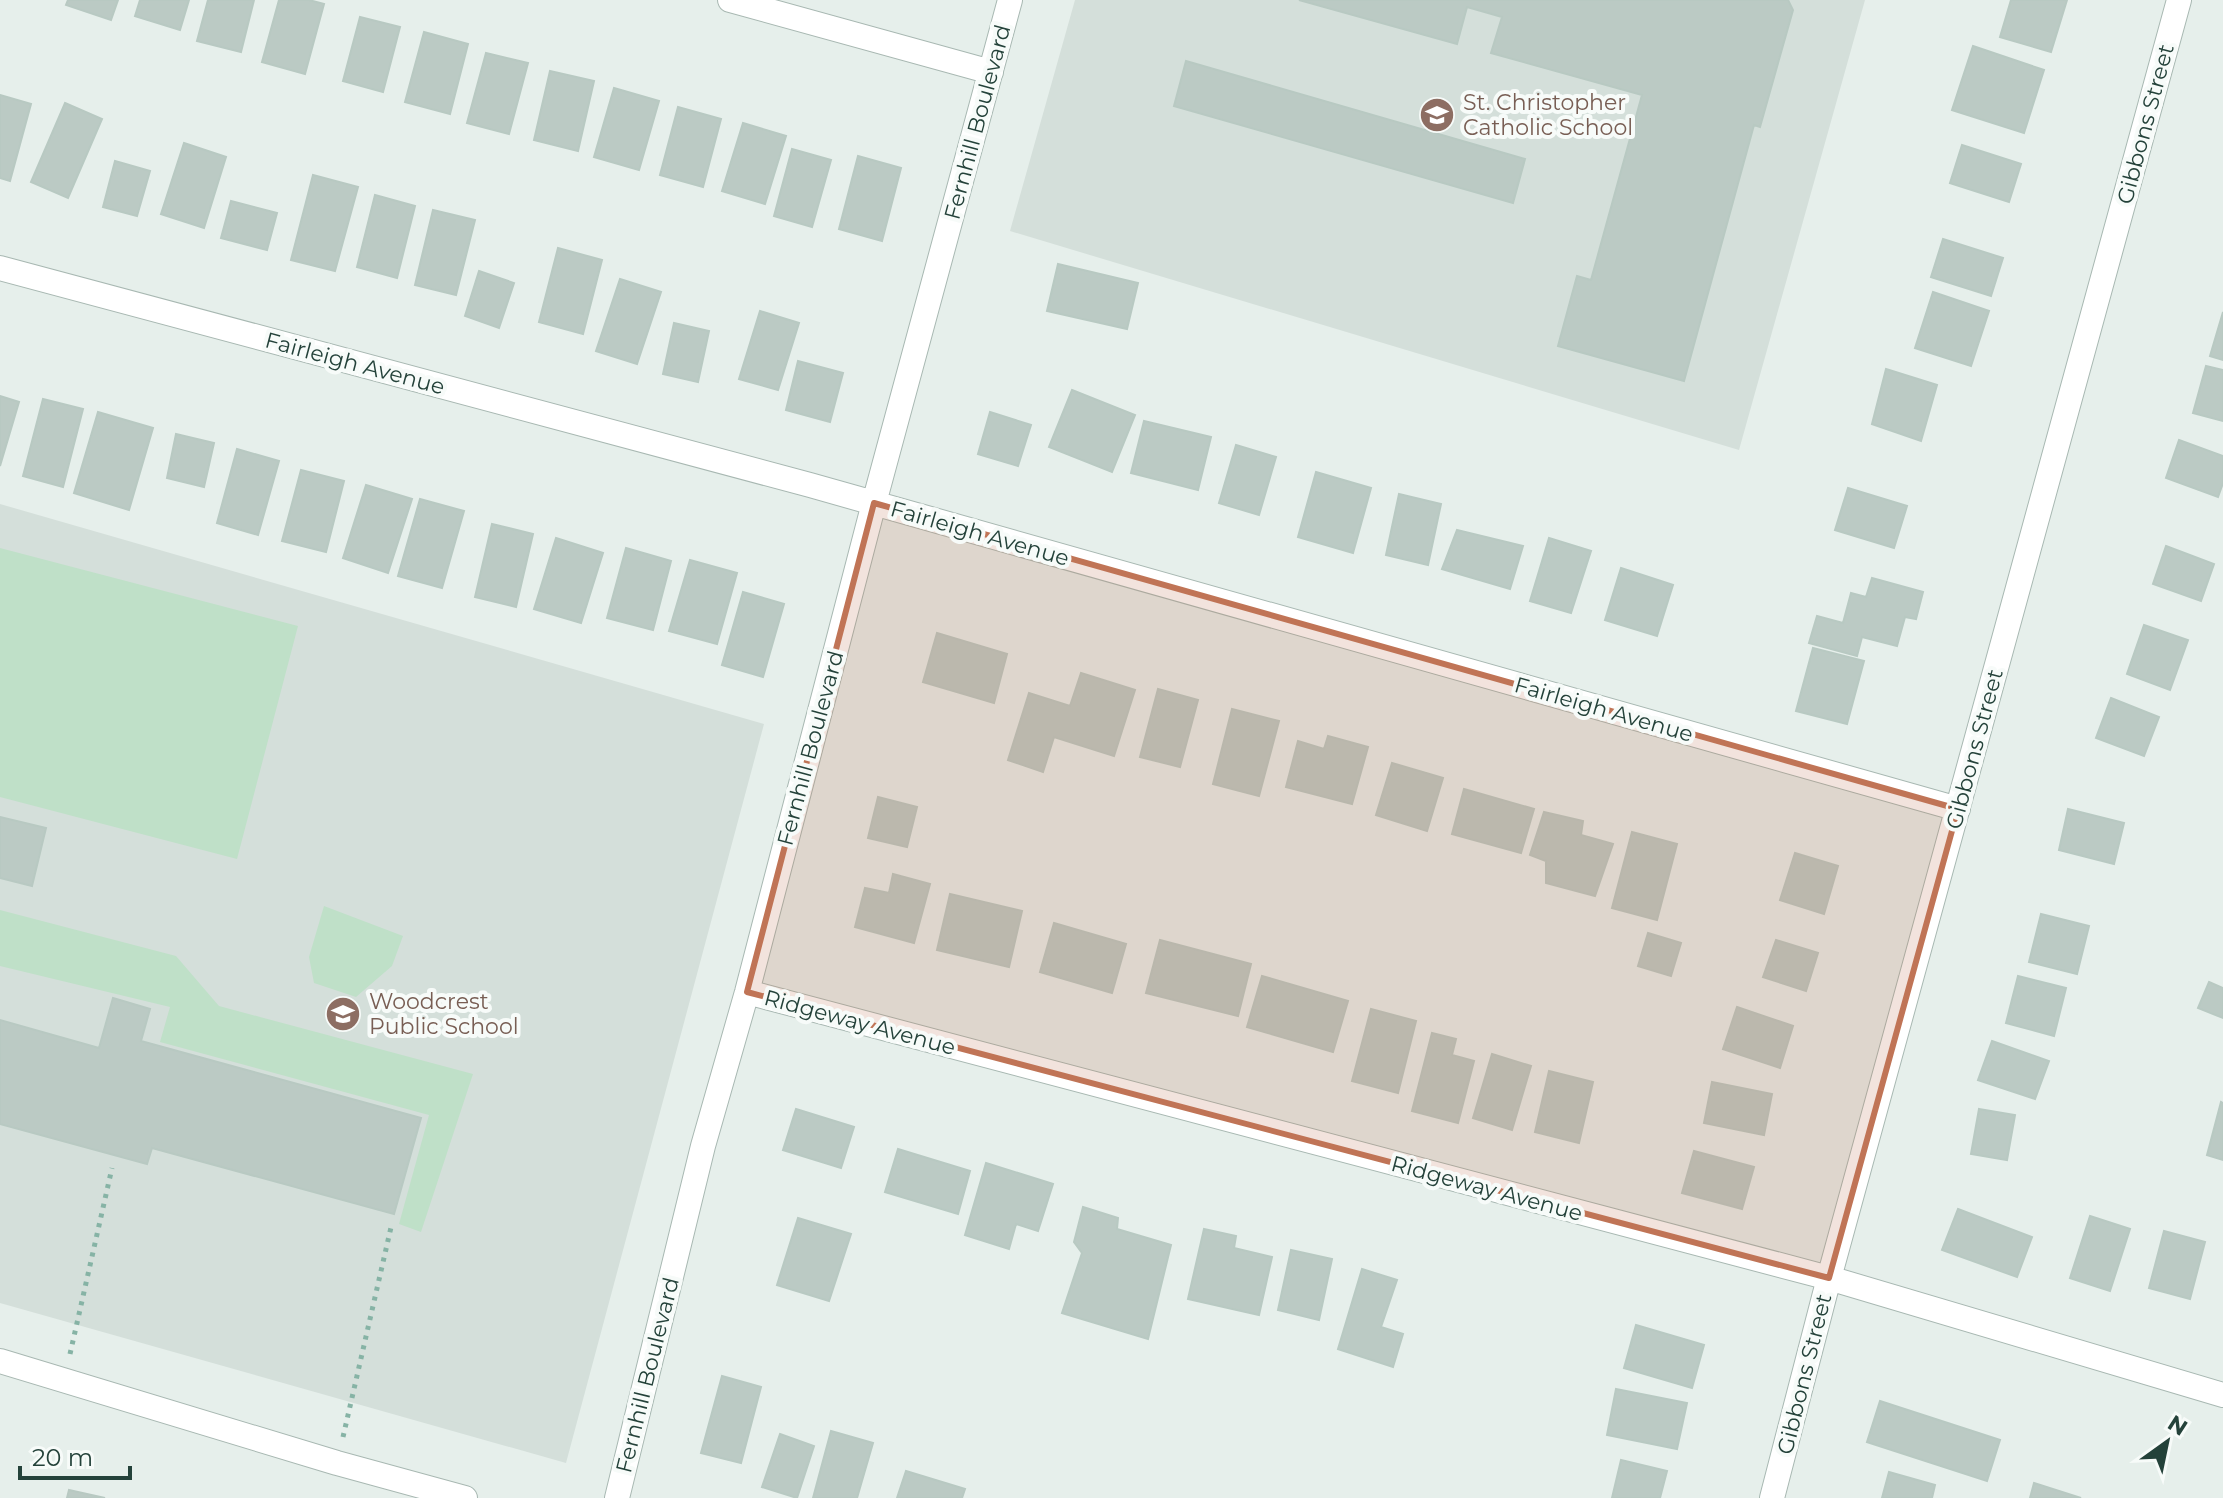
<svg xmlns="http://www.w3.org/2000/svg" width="2223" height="1498" font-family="Montserrat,sans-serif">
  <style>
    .built { fill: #d4dfda }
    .green { fill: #bfe0c8 }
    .building { fill: #bbcac4; stroke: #b8c9c2; stroke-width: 2 }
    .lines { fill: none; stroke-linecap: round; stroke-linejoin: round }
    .minor-casing { stroke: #a8b8b2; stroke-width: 26 }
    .path { stroke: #86b3a5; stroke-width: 5; stroke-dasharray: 4 6; stroke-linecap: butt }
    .minor { stroke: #fff; stroke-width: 24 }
    .marked { fill: #c07456; fill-opacity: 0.2; stroke: #c07456; stroke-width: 6; stroke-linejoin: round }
    .labels { text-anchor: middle; stroke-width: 8; stroke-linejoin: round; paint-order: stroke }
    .education-label { font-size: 22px; fill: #785e54; stroke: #f7fbf9; text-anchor: start }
    .street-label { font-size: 22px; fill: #24423a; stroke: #f7fbf9 }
  </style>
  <rect width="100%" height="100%" fill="#e6efeb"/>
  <path class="built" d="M 1075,0 L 1865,0 L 1739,450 L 1010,231 Z
    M 0,504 L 764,724 L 566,1463 L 0,1303 Z"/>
  <path class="green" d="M 0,548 L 298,626 L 237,859 L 0,797 Z
    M 324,906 L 403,936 L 392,966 L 356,997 L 314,983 L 309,957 Z
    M 0,910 L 176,956 L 219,1006 L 473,1074 L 421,1232 L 399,1224 L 429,1115 L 160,1042 L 170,1007 L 0,966 Z"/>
  <path class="building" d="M 68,0 L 118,0 L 111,20 L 66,5 Z
    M 140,0 L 189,0 L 180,30 L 135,16 Z
    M 208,0 L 254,0 L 241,52 L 197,41 Z
    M 279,0 L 309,0 L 324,4 L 305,74 L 262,62 Z
    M 1299,0 L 1788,0 L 1793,10 L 1760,127 L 1754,125 L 1684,381 L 1558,346 L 1577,276 L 1591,280 L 1642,95 L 1491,53 L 1502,17 L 1467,7 L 1457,44 Z
    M 2011,0 L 2067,0 L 2051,52 L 2000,37 Z
    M 360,17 L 400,27 L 383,92 L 343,81 Z
    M 424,32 L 468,44 L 450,114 L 405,102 Z
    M 1973,46 L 2044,70 L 2024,133 L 1952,110 Z
    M 486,53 L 528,63 L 509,134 L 467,123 Z
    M 1186,61 L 1525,159 L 1513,203 L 1174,106 Z
    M 550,71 L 594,81 L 578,151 L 534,140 Z
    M 614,88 L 659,101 L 639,170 L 594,157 Z
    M 0,95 L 31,104 L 10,181 L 0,178 Z
    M 65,103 L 102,119 L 68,198 L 31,182 Z
    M 678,107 L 721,119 L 703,187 L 660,175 Z
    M 743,123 L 786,136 L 765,204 L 722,191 Z
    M 184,143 L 226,157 L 204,228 L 161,214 Z
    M 1962,145 L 2021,164 L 2009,202 L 1950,183 Z
    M 792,149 L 831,160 L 812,227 L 774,216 Z
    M 858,156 L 901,168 L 882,241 L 839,229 Z
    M 115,161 L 150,171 L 137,216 L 103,207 Z
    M 313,175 L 358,187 L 335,271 L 291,260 Z
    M 375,195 L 415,206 L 397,278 L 357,267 Z
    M 231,201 L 277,213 L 267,250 L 221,238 Z
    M 433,210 L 475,220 L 456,295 L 415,285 Z
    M 1943,239 L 2003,258 L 1991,296 L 1931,277 Z
    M 558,248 L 602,260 L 583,334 L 539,322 Z
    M 1058,264 L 1138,283 L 1127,329 L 1047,311 Z
    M 479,271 L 514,283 L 499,328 L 465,316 Z
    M 620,279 L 661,292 L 637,364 L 596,351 Z
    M 1933,292 L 1989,311 L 1971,366 L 1915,348 Z
    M 760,311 L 799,323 L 778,390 L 739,379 Z
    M 2223,312 L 2223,360 L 2210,356 Z
    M 674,323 L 709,331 L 698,382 L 663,374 Z
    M 798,361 L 843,373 L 830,422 L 786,410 Z
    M 2206,366 L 2223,370 L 2223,421 L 2193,413 Z
    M 1886,369 L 1937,385 L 1921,441 L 1872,424 Z
    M 1072,390 L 1135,415 L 1112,472 L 1049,447 Z
    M 0,396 L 19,402 L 0,466 Z
    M 43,399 L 83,409 L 63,487 L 23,476 Z
    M 98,412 L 153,428 L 129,510 L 74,493 Z
    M 990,412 L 1031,425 L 1018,466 L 978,454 Z
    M 1144,421 L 1211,437 L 1198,490 L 1131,473 Z
    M 176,434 L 214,443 L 204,487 L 167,478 Z
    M 2179,440 L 2223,456 L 2223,483 L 2218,497 L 2166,478 Z
    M 1236,445 L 1276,457 L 1259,515 L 1219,503 Z
    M 237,449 L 279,461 L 258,535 L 217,523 Z
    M 301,470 L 344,481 L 326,552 L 282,541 Z
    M 1316,472 L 1371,488 L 1353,553 L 1298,537 Z
    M 366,485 L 412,499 L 388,573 L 343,558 Z
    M 1848,488 L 1907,506 L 1894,548 L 1835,530 Z
    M 1399,494 L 1441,504 L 1428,565 L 1386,555 Z
    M 420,499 L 464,511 L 442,588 L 398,576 Z
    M 492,524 L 533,534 L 516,607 L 475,597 Z
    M 1457,530 L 1523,546 L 1510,589 L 1442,569 Z
    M 556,538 L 603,553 L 581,623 L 534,609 Z
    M 1549,538 L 1591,551 L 1571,613 L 1530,601 Z
    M 2166,546 L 2214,564 L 2201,601 L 2153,584 Z
    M 626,548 L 671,561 L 653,630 L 607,618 Z
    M 690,560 L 737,573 L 717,644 L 669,631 Z
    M 1621,568 L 1673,585 L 1657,636 L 1605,620 Z
    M 1872,578 L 1923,592 L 1916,619 L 1905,617 L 1897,646 L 1862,637 L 1857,656 L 1809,643 L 1817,616 L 1843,623 L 1851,593 L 1866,597 Z
    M 743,592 L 784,604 L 763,677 L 722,665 Z
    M 2144,625 L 2188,640 L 2170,690 L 2127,674 Z
    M 937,633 L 1007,654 L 994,703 L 923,682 Z
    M 1813,648 L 1864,661 L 1847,724 L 1796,711 Z
    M 1081,673 L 1135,690 L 1114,756 L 1054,737 L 1043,772 L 1008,760 L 1029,693 L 1070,706 Z
    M 1158,689 L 1198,700 L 1180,767 L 1140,757 Z
    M 2111,698 L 2159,717 L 2144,756 L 2096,738 Z
    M 1232,709 L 1279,721 L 1259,796 L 1213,784 Z
    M 1328,736 L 1368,747 L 1352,804 L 1286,787 L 1298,741 L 1324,749 Z
    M 1392,763 L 1443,778 L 1427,831 L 1376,815 Z
    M 1464,789 L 1534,809 L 1521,853 L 1452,834 Z
    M 878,797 L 917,807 L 907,847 L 868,838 Z
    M 2068,809 L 2124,823 L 2114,864 L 2059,850 Z
    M 1544,812 L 1583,821 L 1581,835 L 1613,844 L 1595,896 L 1546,883 L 1546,861 L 1530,855 Z
    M 0,817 L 46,828 L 32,886 L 0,878 Z
    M 1632,832 L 1677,844 L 1657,920 L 1612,908 Z
    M 1795,853 L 1838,866 L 1824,914 L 1780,900 Z
    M 893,874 L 930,884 L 914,943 L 855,927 L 865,888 L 889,893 Z
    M 950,894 L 1022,911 L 1009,967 L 937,950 Z
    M 2041,914 L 2089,926 L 2077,974 L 2029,962 Z
    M 1054,923 L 1126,944 L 1112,993 L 1040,972 Z
    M 1648,933 L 1681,943 L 1671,976 L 1638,966 Z
    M 1160,940 L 1251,964 L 1238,1016 L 1146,993 Z
    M 1776,940 L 1818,953 L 1806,991 L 1763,977 Z
    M 1262,976 L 1348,1001 L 1333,1052 L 1247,1027 Z
    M 2018,976 L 2066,988 L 2054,1036 L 2006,1023 Z
    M 2209,982 L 2223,988 L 2223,1018 L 2198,1008 Z
    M 113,998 L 150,1009 L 141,1041 L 421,1118 L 394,1214 L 152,1148 L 147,1164 L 0,1124 L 0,1020 L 99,1048 Z
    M 1737,1007 L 1793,1026 L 1780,1068 L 1723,1049 Z
    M 1371,1009 L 1416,1021 L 1398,1093 L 1352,1081 Z
    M 1432,1033 L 1456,1039 L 1452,1055 L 1474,1061 L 1458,1123 L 1412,1111 Z
    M 1992,1041 L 2049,1061 L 2035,1099 L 1978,1080 Z
    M 1492,1054 L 1531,1066 L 1512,1130 L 1473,1118 Z
    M 1549,1071 L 1593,1082 L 1579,1143 L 1535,1132 Z
    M 1712,1082 L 1772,1094 L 1764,1135 L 1704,1123 Z
    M 2221,1102 L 2223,1103 L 2223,1160 L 2207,1155 Z
    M 796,1109 L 854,1127 L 841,1168 L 783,1150 Z
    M 1979,1109 L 2015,1115 L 2007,1160 L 1971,1154 Z
    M 898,1149 L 970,1171 L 958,1214 L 885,1192 Z
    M 1694,1151 L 1754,1167 L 1742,1209 L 1682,1193 Z
    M 986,1163 L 1053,1184 L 1038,1231 L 1016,1224 L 1009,1249 L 965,1235 Z
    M 1083,1207 L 1118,1218 L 1117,1229 L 1171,1245 L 1148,1339 L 1062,1313 L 1082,1253 L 1074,1242 Z
    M 1958,1209 L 2032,1237 L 2017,1277 L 1942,1250 Z
    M 2090,1216 L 2130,1229 L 2110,1291 L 2070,1278 Z
    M 798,1218 L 851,1234 L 829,1301 L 777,1285 Z
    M 1204,1229 L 1236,1236 L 1234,1248 L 1272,1257 L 1259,1315 L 1188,1299 Z
    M 2164,1231 L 2205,1242 L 2190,1299 L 2149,1288 Z
    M 1291,1250 L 1332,1259 L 1319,1320 L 1278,1310 Z
    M 1362,1269 L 1397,1280 L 1381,1327 L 1403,1334 L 1393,1367 L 1338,1349 Z
    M 1636,1325 L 1704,1345 L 1692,1388 L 1624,1368 Z
    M 722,1376 L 761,1387 L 741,1463 L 701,1453 Z
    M 1616,1389 L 1687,1403 L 1677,1449 L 1607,1435 Z
    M 1880,1401 L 2000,1440 L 1987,1481 L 1867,1442 Z
    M 831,1431 L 873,1443 L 857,1498 L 813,1498 Z
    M 780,1434 L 814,1446 L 797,1498 L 762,1487 Z
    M 1621,1460 L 1667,1471 L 1660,1498 L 1612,1498 Z
    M 906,1471 L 965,1489 L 962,1498 L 897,1498 Z
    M 1889,1472 L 1935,1485 L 1932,1498 L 1882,1498 Z
    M 2034,1483 L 2081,1498 L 2030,1498 Z
    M 69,1490 L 105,1498 L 67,1498 Z"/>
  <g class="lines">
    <g class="minor-casing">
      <path id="minor" d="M 730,0 L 991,72
        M 0,268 L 810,485 L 1958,809
        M 747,992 L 1829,1278 L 2223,1395
        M 0,1361 L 337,1463 L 465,1498
        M 617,1498 L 703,1146 L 747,992 L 874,503 L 1010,0
        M 1772,1498 L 1829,1278 L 2179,0"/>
    </g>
    <path class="path" d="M 70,1354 L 112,1168
      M 343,1437 L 392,1223"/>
    <use href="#minor" class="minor"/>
  </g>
  <path class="marked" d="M 874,503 L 1958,809 L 1829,1278 L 747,992 Z"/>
  <defs>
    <g id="school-disc" transform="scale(1.8)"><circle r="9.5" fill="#8d6e63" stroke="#f7fbf9"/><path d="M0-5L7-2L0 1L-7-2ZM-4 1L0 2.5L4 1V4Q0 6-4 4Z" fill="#fff"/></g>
  </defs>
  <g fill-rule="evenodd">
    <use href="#school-disc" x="1437" y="115"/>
    <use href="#school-disc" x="343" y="1014"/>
  </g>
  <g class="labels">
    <g class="education-label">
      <text x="1463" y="110">St. Christopher<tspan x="1463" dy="25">Catholic School</tspan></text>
      <text x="369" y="1009">Woodcrest<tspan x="369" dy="25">Public School</tspan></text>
    </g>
    <g class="street-label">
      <text transform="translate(977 122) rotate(-75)" y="8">Fernhill Boulevard</text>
      <text transform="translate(2145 124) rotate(-75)" y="8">Gibbons Street</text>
      <text transform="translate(355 363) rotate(15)" y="8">Fairleigh Avenue</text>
      <text transform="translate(980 533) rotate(16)" y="8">Fairleigh Avenue</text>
      <text transform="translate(1604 709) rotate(16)" y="8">Fairleigh Avenue</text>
      <text transform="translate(810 748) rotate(-75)" y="8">Fernhill Boulevard</text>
      <text transform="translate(1974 749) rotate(-75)" y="8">Gibbons Street</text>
      <text transform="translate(860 1022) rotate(15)" y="8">Ridgeway Avenue</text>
      <text transform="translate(1487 1188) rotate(15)" y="8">Ridgeway Avenue</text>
      <text transform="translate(1804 1374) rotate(-76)" y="8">Gibbons Street</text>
      <text transform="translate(647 1375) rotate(-76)" y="8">Fernhill Boulevard</text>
    </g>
  </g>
  <g transform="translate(2167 1442) rotate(33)" stroke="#f7fbf9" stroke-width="6" paint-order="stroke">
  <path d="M0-6L14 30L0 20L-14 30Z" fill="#24423a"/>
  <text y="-12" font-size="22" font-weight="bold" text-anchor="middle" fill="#24423a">N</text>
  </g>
  <path d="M20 1466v12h110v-12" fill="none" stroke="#24423a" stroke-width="4"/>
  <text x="32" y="1466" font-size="24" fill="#24423a" stroke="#f7fbf9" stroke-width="6" paint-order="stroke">20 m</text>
</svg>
